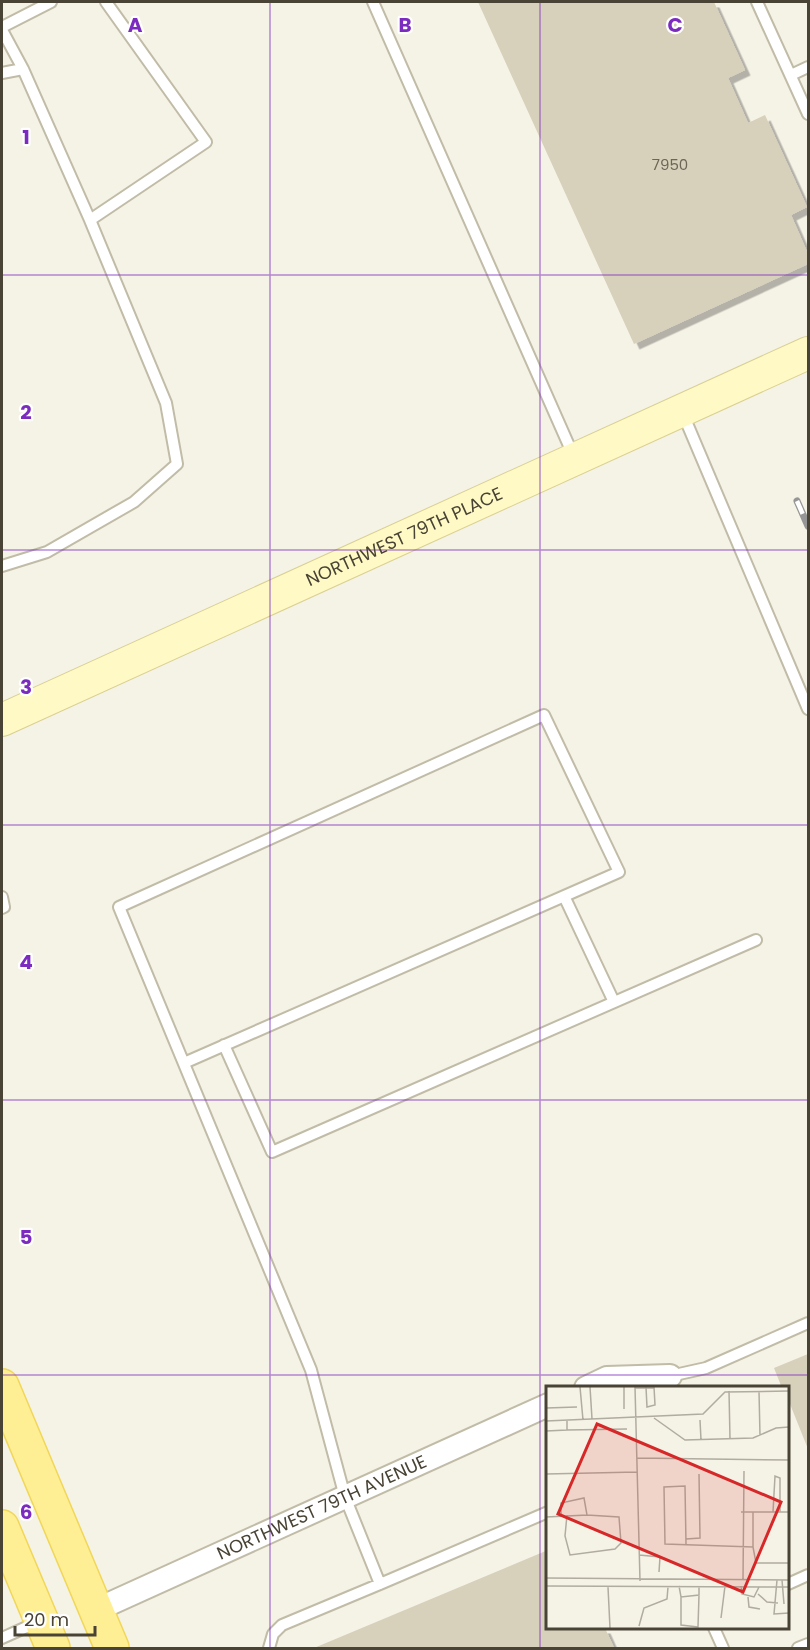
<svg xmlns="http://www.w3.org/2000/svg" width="810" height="1650" font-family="Poppins,sans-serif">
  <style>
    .building { fill: #d7d0ba; filter: url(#shadow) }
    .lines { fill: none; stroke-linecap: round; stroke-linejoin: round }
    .lane-casing { stroke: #c1bca7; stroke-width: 14 }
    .street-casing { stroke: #c1bca7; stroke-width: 26 }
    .secondary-casing { stroke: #d9d091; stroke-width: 34 }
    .primary-casing { stroke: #f0d759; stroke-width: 36 }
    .lane { stroke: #fff; stroke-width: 10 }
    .street { stroke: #fff; stroke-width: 22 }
    .secondary { stroke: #fff9c5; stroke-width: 32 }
    .primary { stroke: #ffef94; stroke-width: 33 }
    .rail-casing { stroke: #969696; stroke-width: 7 }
    .rail { stroke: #fff; stroke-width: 4.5; stroke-dasharray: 14; stroke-linecap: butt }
    .grid { fill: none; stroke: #7b2cbf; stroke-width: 1.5; stroke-opacity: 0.55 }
    .labels { text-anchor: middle; stroke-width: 4.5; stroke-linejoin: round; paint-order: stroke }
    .number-label { font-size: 15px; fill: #6c6656 }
    .street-label { font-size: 18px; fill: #484334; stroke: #fff }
    .inset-road { fill: none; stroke: #b0ac9f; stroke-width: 1.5 }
    .view { fill: #d62828; fill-opacity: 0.15; stroke: #d62828; stroke-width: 3 }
    .inset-edge { fill: none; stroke: #484334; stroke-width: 3 }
    .grid-label { font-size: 20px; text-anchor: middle; font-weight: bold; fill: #7b2cbf; stroke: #fff; stroke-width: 4.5; stroke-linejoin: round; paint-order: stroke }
  </style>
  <defs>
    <filter id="shadow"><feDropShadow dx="5.5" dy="5.5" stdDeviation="0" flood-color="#0004"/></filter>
  </defs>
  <rect width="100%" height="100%" fill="#f5f2e6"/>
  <path class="building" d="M 478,2 L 714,2 L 745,70 L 728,78 L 748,123 L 765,115 L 807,207 L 791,215 L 808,254 L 808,264 L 634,344 Z
    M 808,1354 L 808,1449 L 788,1399 L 788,1388 L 782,1388 L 774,1368 Z
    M 548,1550 L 548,1628 L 605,1628 L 614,1648 L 314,1648 Z"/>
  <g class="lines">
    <g class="lane-casing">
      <path id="lane" d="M 373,2 L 574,457
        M 757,2 L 808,114
        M 2,27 L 51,2
        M 2,30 L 23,69 L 90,220 L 206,142 L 106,2
        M 2,73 L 23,69
        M 791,75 L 808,67
        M 683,414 L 808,709
        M 2,566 L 47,552 L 134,502 L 177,464 L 166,403 L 90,220
        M 564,896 L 614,1002
        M 2,897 L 4,907 L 2,908
        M 224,1045 L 272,1152 L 756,940
        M 184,1063 L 619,872 L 544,715 L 119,907 L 311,1370 L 345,1497 L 380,1584 L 548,1512
        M 670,1376 L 706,1368 L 808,1323
        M 788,1584 L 808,1575
        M 714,1628 L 723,1648
        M 2,1638 L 38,1622
        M 269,1648 L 273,1634 L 282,1625 L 380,1584
        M 798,1648 L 808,1644"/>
    </g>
    <g class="street-casing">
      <g id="street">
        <path d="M 586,1388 L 607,1378 L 670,1376"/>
        <path id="s1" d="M 96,1610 L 548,1405"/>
      </g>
    </g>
    <g class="secondary-casing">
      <g id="secondary">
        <path id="s2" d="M 2,720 L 808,353"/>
      </g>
    </g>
    <g class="primary-casing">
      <path id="primary" d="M 2,1386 L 112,1648
        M 2,1527 L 53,1648"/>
    </g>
    <use href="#lane" class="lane"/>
    <use href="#street" class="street"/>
    <use href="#secondary" class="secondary"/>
    <use href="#primary" class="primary"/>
    <g class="rail-casing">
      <path id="rail" d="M 797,501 L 808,526"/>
    </g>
    <use href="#rail" class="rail"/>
  </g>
  <path class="grid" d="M 270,2 L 270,1648M 540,2 L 540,1648M 2,275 L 808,275M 2,550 L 808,550M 2,825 L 808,825M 2,1100 L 808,1100M 2,1375 L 808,1375"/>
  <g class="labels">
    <g class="number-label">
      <text x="670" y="170">7950</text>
    </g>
    <g class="street-label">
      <text dy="6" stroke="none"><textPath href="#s2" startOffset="442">NORTHWEST 79TH PLACE</textPath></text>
      <text dy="6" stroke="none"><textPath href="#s1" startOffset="248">NORTHWEST 79TH AVENUE</textPath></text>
    </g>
  </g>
  <g transform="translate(546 1386)">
    <rect width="243" height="243" fill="#f5f2e6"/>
    <path class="inset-road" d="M 34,1 L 37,34M 44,1 L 46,33M 78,1 L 78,23M 89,1 L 94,195M 100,1 L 101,21 L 109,19 L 108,1M 89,2 L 108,2M 183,5 L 184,53M 213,5 L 214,50M 0,22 L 31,21M 108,32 L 139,54 L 207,52 L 230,42 L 243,41M 154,34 L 155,54M 0,35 L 157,28 L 179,6 L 243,5M 21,44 L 81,43M 0,45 L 21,44 L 21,34M 91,72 L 243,74M 0,88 L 91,86M 207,126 L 243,126M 227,126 L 229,90 L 234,92 L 234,126M 21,129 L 19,150 L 24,169 L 69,163 L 75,157 L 73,131 L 41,129M 0,131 L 41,129 L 38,112 L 15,117 L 15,130M 140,153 L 154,152 L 153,88M 140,158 L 139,100 L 118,101 L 119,158 L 207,161 L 207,126 L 195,126M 207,161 L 210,177 L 243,177M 93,169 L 114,171 L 113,186M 0,192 L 243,194M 197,194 L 198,85M 231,194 L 228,228 L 243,227M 236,194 L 238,218M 0,200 L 243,201M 133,200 L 135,211 L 153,209 L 153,201M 195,200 L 196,208 L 208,211 L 213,201M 62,201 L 64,242M 212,208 L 221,216 L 232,217M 135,211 L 135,239 L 152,241 L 153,209M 202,211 L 203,221 L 214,223M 175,232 L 179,200M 93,240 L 98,222 L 121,213 L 122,201"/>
    <path class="view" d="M 51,38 L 235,116 L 197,206 L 12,128 Z"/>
    <rect width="243" height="243" class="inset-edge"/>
  </g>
  <g class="grid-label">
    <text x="135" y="32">A</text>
    <text x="405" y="32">B</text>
    <text x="675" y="32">C</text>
    <text x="26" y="144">1</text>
    <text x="26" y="419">2</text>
    <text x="26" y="694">3</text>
    <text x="26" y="969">4</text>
    <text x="26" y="1244">5</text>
    <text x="26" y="1519">6</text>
  </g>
  <rect width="810" height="1650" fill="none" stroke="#484334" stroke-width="6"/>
  <path d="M15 1626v9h80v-9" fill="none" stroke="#484334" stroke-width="3"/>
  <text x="24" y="1626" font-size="18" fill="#484334" stroke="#ffffff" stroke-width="4.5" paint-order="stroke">20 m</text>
</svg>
